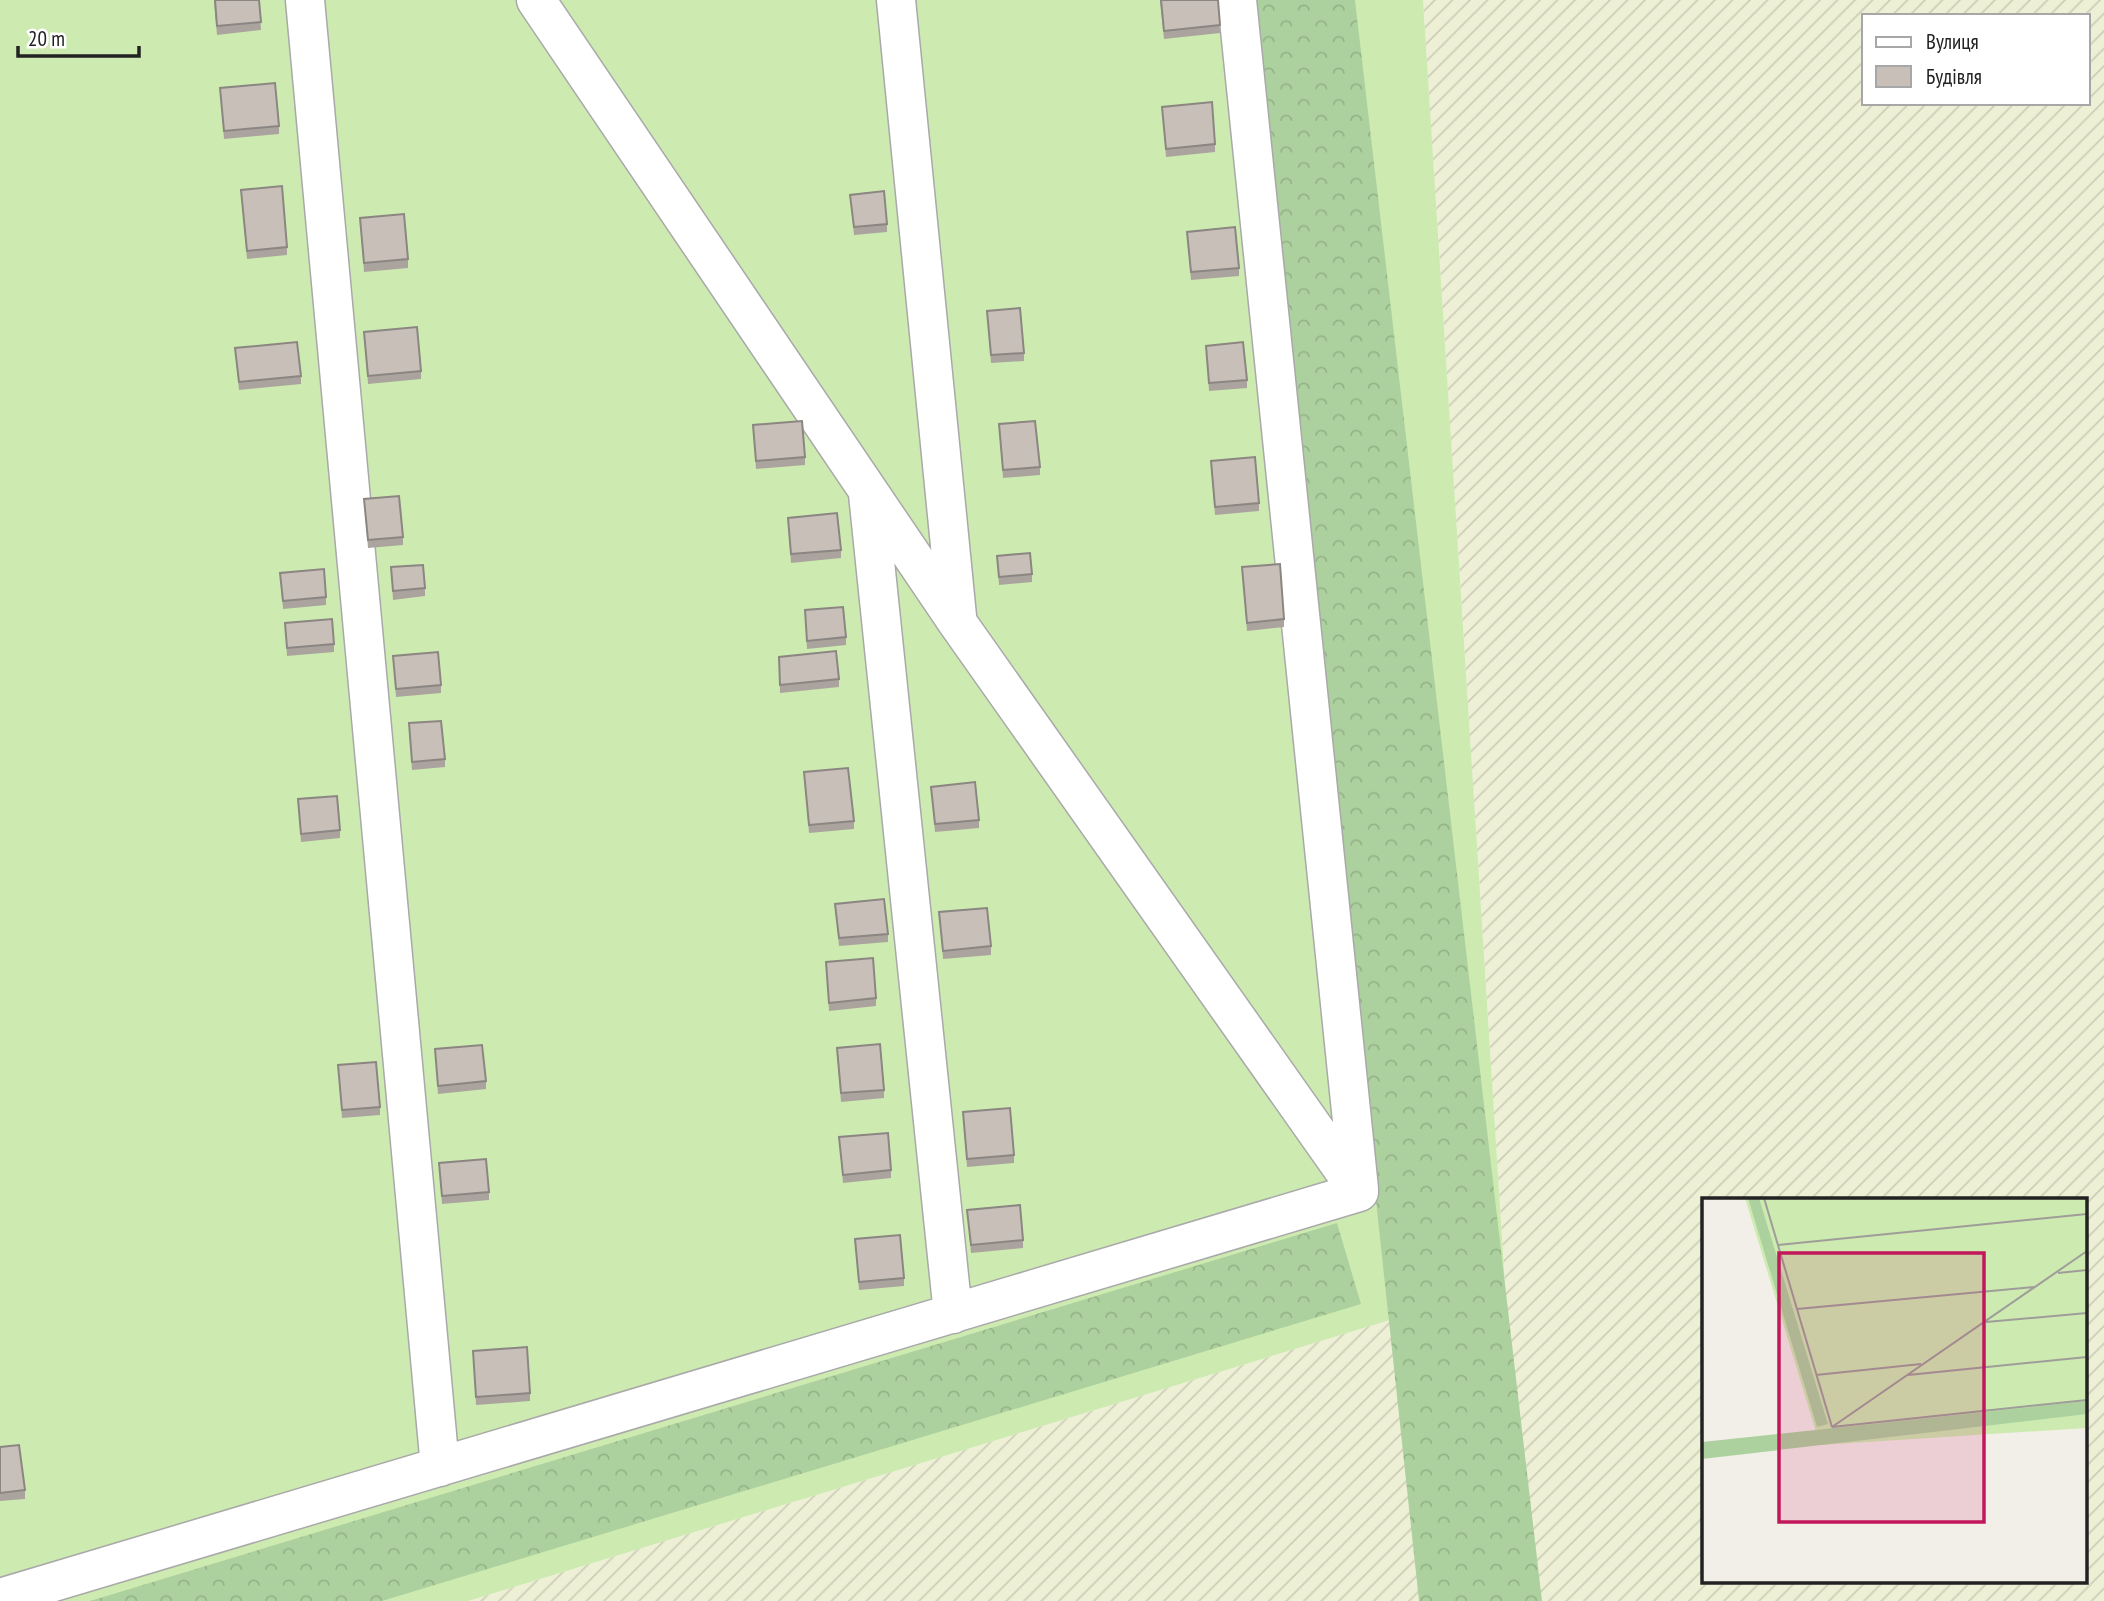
<svg xmlns="http://www.w3.org/2000/svg" width="2104" height="1601" font-family="'PT Sans Narrow',sans-serif">
  <style>
    .farmland { fill: url(#farmland-furrows); fill-rule: evenodd }
    .grass { fill: #cdebb0 }
    .forest { fill: url(#forest-crowns) }
    .lines { fill: none; stroke-linecap: round; stroke-linejoin: round }
    .minor-casing { stroke: #a9a9a9; stroke-width: 41 }
    .minor { stroke: #fff; stroke-width: 38 }
    .wall { fill: #aba49e }
    .building { fill: #c7bfb8; stroke: #8b8681; stroke-width: 2 }
    .inset-road { fill: none; stroke: #9f9d99; stroke-width: 2 }
    .view { fill: #c2185b; fill-opacity: 0.15; stroke: #c2185b; stroke-width: 3.5 }
    .inset-edge { fill: none; stroke: #222; stroke-width: 3.5 }
  </style>
  <defs>
    <pattern id="farmland-furrows" width="10" height="10" patternUnits="userSpaceOnUse" patternTransform="scale(1.75)"><rect width="10" height="10" fill="#eef0d5"/><path d="M-1 1l2-2M0 10L10 0M9 11l2-2" fill="none" stroke="#ccceb7"/></pattern>
    <pattern id="forest-crowns" width="20" height="18" patternUnits="userSpaceOnUse" patternTransform="scale(1.75)"><rect width="20" height="18" fill="#add19e"/><path d="M2 6a3 3 0 1 1 6 0M12 15a3 3 0 1 1 6 0" fill="none" stroke="#95b388"/></pattern>
  </defs>
  <rect width="100%" height="100%" fill="#f2efe9"/>
  <path class="farmland" d="M 1423,0 L 2104,0 L 2104,1601 L 468,1601 L 1505,1285 ZM 1864,16 L 2088,16 L 2088,103 L 1864,103 ZM 1703,1200 L 2085,1200 L 2085,1582 L 1703,1582 Z"/>
  <path class="grass" d="M 0,0 L 1423,0 L 1505,1285 L 468,1601 L 0,1601 Z"/>
  <path class="forest" d="M 1247,0 L 1355,0 L 1542,1601 L 1419,1601 Z
    M 1337,1223 L 1361,1304 L 382,1601 L 90,1601 Z"/>
  <g class="lines">
    <g class="minor-casing">
      <path id="minor" d="M 305,0 L 440,1467
        M 536,0 L 957,622 L 1359,1192
        M 896,0 L 957,616
        M 1237,0 L 1359,1189
        M 868,494 L 953,1314
        M 0,1598 L 1359,1192"/>
    </g>
    <use href="#minor" class="minor"/>
  </g>
  <path class="wall" d="M 214,0 L 259,0 L 261,30 L 217,35 Z
    M 1160,0 L 1218,0 L 1220,33 L 1164,39 Z
    M 220,88 L 279,126 L 279,134 L 224,139 Z
    M 1162,107 L 1215,144 L 1215,152 L 1166,157 Z
    M 241,190 L 287,247 L 287,255 L 247,259 Z
    M 850,195 L 887,224 L 887,232 L 854,235 Z
    M 360,218 L 408,259 L 408,268 L 364,272 Z
    M 1187,232 L 1239,268 L 1239,276 L 1191,280 Z
    M 987,311 L 1024,353 L 1024,361 L 991,363 Z
    M 364,332 L 421,371 L 421,379 L 368,384 Z
    M 1206,346 L 1247,380 L 1247,388 L 1209,391 Z
    M 235,348 L 301,376 L 301,384 L 239,390 Z
    M 999,424 L 1040,467 L 1040,475 L 1003,478 Z
    M 753,425 L 805,457 L 805,465 L 756,469 Z
    M 1211,461 L 1259,503 L 1259,511 L 1215,515 Z
    M 364,499 L 403,537 L 403,545 L 368,548 Z
    M 788,518 L 841,550 L 841,558 L 791,563 Z
    M 997,556 L 1032,574 L 1032,582 L 999,585 Z
    M 391,567 L 425,588 L 425,596 L 393,600 Z
    M 1242,567 L 1284,619 L 1284,627 L 1247,631 Z
    M 280,573 L 326,597 L 326,605 L 283,609 Z
    M 805,610 L 846,637 L 846,645 L 807,649 Z
    M 285,623 L 334,644 L 334,652 L 287,656 Z
    M 393,656 L 441,685 L 441,693 L 396,697 Z
    M 779,657 L 839,679 L 839,687 L 780,693 Z
    M 409,723 L 445,759 L 445,767 L 412,770 Z
    M 804,772 L 854,821 L 854,829 L 809,833 Z
    M 931,787 L 979,820 L 979,828 L 935,832 Z
    M 298,799 L 340,830 L 340,838 L 301,842 Z
    M 835,904 L 888,934 L 888,942 L 839,946 Z
    M 939,912 L 991,946 L 991,955 L 943,959 Z
    M 826,962 L 876,998 L 876,1006 L 829,1011 Z
    M 837,1048 L 884,1090 L 884,1098 L 841,1102 Z
    M 435,1049 L 486,1081 L 486,1089 L 438,1094 Z
    M 338,1065 L 380,1107 L 380,1115 L 342,1118 Z
    M 963,1112 L 1014,1155 L 1014,1163 L 967,1167 Z
    M 839,1137 L 891,1170 L 891,1178 L 843,1183 Z
    M 439,1163 L 489,1192 L 489,1200 L 442,1204 Z
    M 967,1210 L 1023,1240 L 1023,1248 L 971,1253 Z
    M 855,1239 L 904,1278 L 904,1286 L 859,1290 Z
    M 473,1351 L 530,1393 L 530,1401 L 476,1405 Z
    M 0,1447 L 25,1490 L 25,1499 L 0,1501 Z"/>
  <path class="building" d="M 215,0 L 259,0 L 261,22 L 217,26 Z
    M 1161,0 L 1218,0 L 1220,25 L 1164,31 Z
    M 275,83 L 279,126 L 224,131 L 220,88 Z
    M 1212,102 L 1215,144 L 1166,149 L 1162,107 Z
    M 282,186 L 287,247 L 247,251 L 241,190 Z
    M 884,191 L 887,224 L 854,227 L 850,195 Z
    M 404,214 L 408,259 L 364,263 L 360,218 Z
    M 1235,227 L 1239,268 L 1191,272 L 1187,232 Z
    M 1020,308 L 1024,353 L 991,355 L 987,311 Z
    M 417,327 L 421,371 L 368,376 L 364,332 Z
    M 297,342 L 301,376 L 239,382 L 235,348 Z
    M 1243,342 L 1247,380 L 1209,383 L 1206,346 Z
    M 802,421 L 805,457 L 756,461 L 753,425 Z
    M 1035,421 L 1040,467 L 1003,470 L 999,424 Z
    M 1255,457 L 1259,503 L 1215,507 L 1211,461 Z
    M 399,496 L 403,537 L 368,540 L 364,499 Z
    M 837,513 L 841,550 L 791,554 L 788,518 Z
    M 1030,553 L 1032,574 L 999,577 L 997,556 Z
    M 1280,564 L 1284,619 L 1247,623 L 1242,567 Z
    M 423,565 L 425,588 L 393,591 L 391,567 Z
    M 324,569 L 326,597 L 283,601 L 280,573 Z
    M 843,607 L 846,637 L 807,641 L 805,610 Z
    M 332,619 L 334,644 L 287,648 L 285,623 Z
    M 836,651 L 839,679 L 780,685 L 779,657 Z
    M 438,652 L 441,685 L 396,689 L 393,656 Z
    M 441,721 L 445,759 L 412,762 L 409,723 Z
    M 848,768 L 854,821 L 809,825 L 804,772 Z
    M 975,782 L 979,820 L 935,824 L 931,787 Z
    M 337,796 L 340,830 L 301,834 L 298,799 Z
    M 884,899 L 888,934 L 839,938 L 835,904 Z
    M 987,908 L 991,946 L 943,951 L 939,912 Z
    M 873,958 L 876,998 L 829,1003 L 826,962 Z
    M 880,1044 L 884,1090 L 841,1093 L 837,1048 Z
    M 482,1045 L 486,1081 L 438,1086 L 435,1049 Z
    M 376,1062 L 380,1107 L 342,1110 L 338,1065 Z
    M 1010,1108 L 1014,1155 L 967,1159 L 963,1112 Z
    M 888,1133 L 891,1170 L 843,1175 L 839,1137 Z
    M 486,1159 L 489,1192 L 442,1196 L 439,1163 Z
    M 1020,1205 L 1023,1240 L 971,1245 L 967,1210 Z
    M 900,1235 L 904,1278 L 859,1282 L 855,1239 Z
    M 527,1347 L 530,1393 L 476,1397 L 473,1351 Z
    M 19,1445 L 25,1490 L 0,1493 L 0,1447 Z"/>
  <g transform="translate(1702 1198)">
    <rect width="385" height="385" fill="#f2efe9"/>
    <path d="M 43,0 L 385,0 L 385,230 L 118,247 Z" fill="#cdebb0"/>
    <path d="M 46,0 L 57,0 L 126,226 L 115,229 ZM 385,203 L 385,216 L 0,261 L 0,244 Z" fill="#add19e"/>
    <path class="inset-road" d="M 62,0 L 130,229M 76,47 L 385,16M 356,75 L 385,72M 95,111 L 332,89M 284,124 L 385,115M 114,177 L 219,166M 206,177 L 385,159M 130,229 L 385,53M 130,229 L 385,202"/>
    <path class="view" d="M 77,55 L 282,55 L 282,324 L 77,324 Z"/>
    <rect width="385" height="385" class="inset-edge"/>
  </g>
  <rect x="1862" y="14" width="228" height="91" fill="#ffffff" stroke="#a7a7a7" stroke-width="2"/>
  <rect x="1876" y="37" width="35" height="10" fill="#ffffff" stroke="#a7a7a7" stroke-width="2"/>
  <text x="1926" y="49" font-size="21" fill="#222222">Вулиця</text>
  <rect x="1876" y="66" width="35" height="21" fill="#c7bfb8" stroke="#a7a7a7" stroke-width="2"/>
  <text x="1926" y="84" font-size="21" fill="#222222">Будівля</text>
  <path d="M18 46v10h121v-10" fill="none" stroke="#222222" stroke-width="3.5"/>
  <text x="28" y="46" font-size="21" fill="#222222" stroke="#ffffff" stroke-width="5" paint-order="stroke">20 m</text>
</svg>
